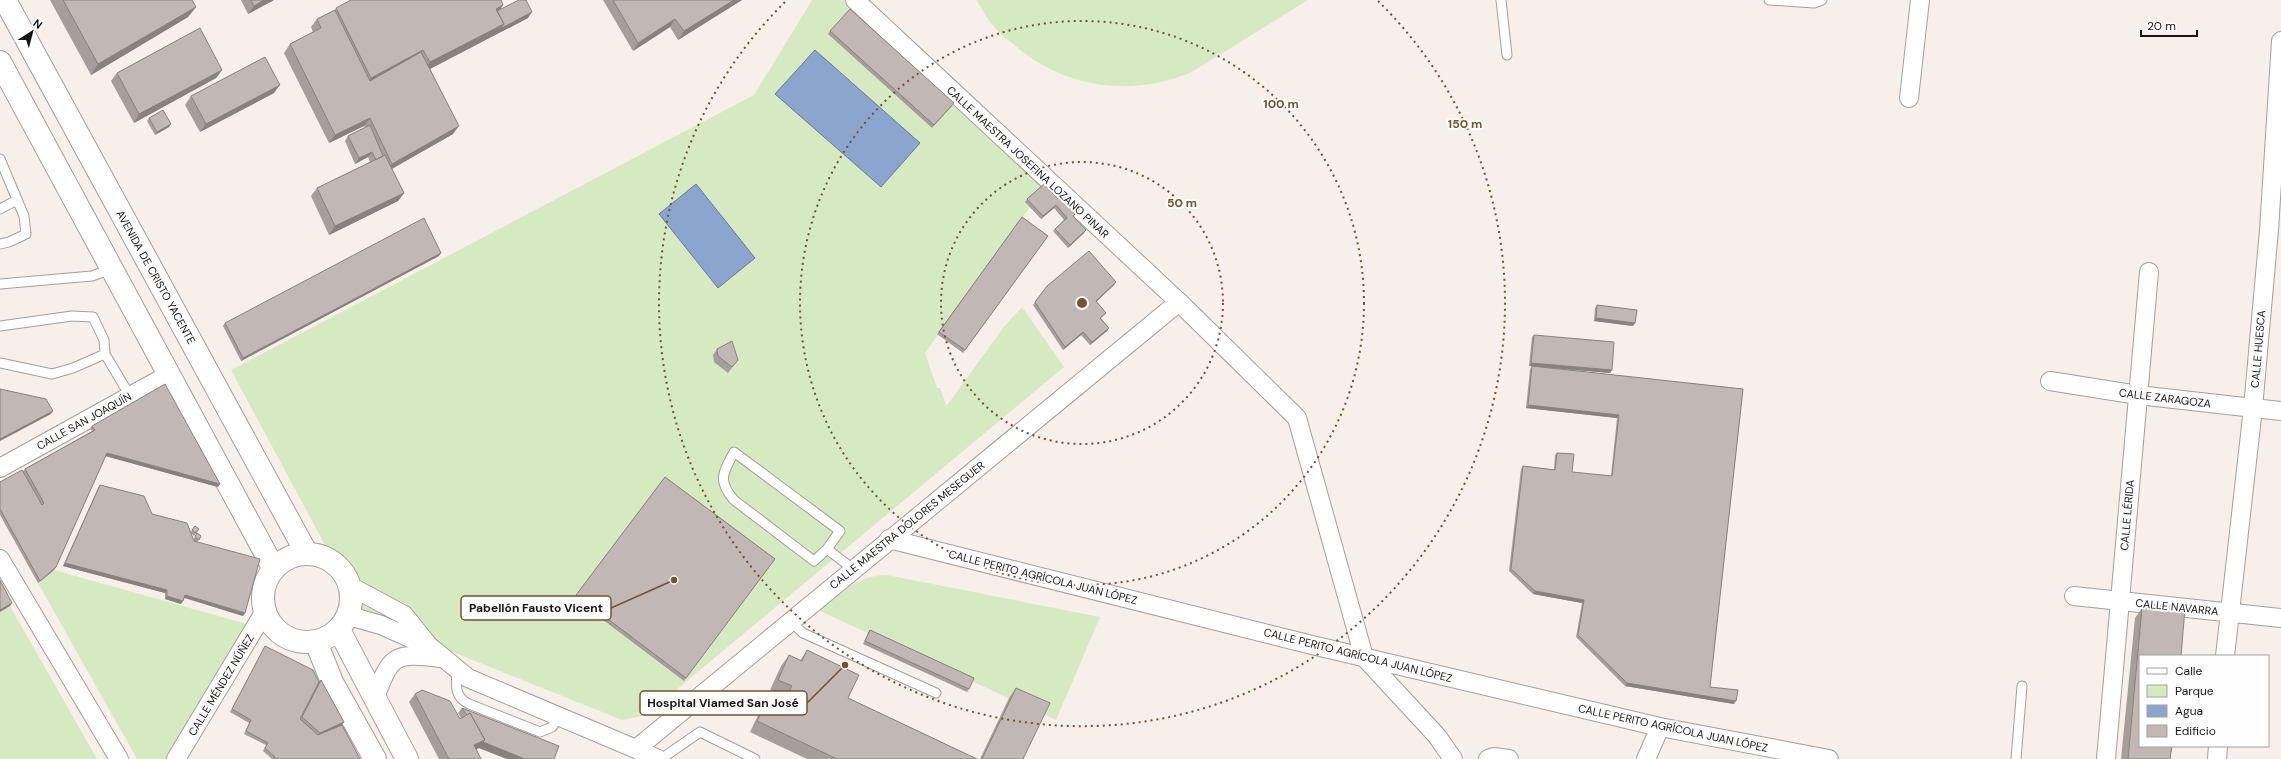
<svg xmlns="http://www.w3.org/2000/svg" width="2281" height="759" font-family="'DM Sans',sans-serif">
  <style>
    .green { fill: #d6eac2 }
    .water { fill: #8ca5cf; stroke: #697a97 }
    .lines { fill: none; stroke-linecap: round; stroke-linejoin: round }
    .service-casing { stroke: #a59f9a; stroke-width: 11 }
    .minor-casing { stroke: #a59f9a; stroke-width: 20 }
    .primary-casing { stroke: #a59f9a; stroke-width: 24 }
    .service { stroke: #fff; stroke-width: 9 }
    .minor { stroke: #fff; stroke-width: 18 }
    .primary { stroke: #fff; stroke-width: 22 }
    .wall { fill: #a69e9d }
    .shaded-wall { fill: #87817f }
    .building { fill: #c1b8b6; stroke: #87817f }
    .ring { fill: none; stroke: #76532c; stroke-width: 2; stroke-dasharray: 2 4 }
    .labels { text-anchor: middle; stroke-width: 4; stroke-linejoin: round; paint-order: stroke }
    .street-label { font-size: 11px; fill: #171513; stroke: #fefefe }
    .centre { fill: #76532c; stroke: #fefefe; stroke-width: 2 }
    .ring-label { font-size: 12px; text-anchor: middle; font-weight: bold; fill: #76532c; stroke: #fefefe; stroke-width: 4; stroke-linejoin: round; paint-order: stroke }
    .leader { fill: none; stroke: #76532c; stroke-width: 1.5 }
    .callout-dot { fill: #76532c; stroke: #fefefe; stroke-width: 1.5 }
    .callout { fill: #fefefe; stroke: #76532c; stroke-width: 1.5 }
    .callout-label { font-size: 12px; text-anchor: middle; font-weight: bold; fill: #171513 }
  </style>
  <rect width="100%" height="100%" fill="#f7efea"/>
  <path class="green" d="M 812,0 L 845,0 L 1045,183 L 1026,202 L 1030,207 L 925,353 L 937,388 L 940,388 L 946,405 L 948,404 L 1003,328 L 1022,307 L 1064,367 L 646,715 L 622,720 L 363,616 L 231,370 L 754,95 Z
    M 976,0 L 1308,0 L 1192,72 C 1130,98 1063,88 1013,44 C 1007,39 1000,34 995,28 C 988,20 982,9 976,0 Z
    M 54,570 L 254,626 L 167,759 L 137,759 L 38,583 Z
    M 887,575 L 1100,617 L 1056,720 L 818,610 C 840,593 858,575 887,575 Z
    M 10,606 L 97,759 L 0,759 L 0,612 Z"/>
  <path class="water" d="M 815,50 L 920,143 L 881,187 L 775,94 Z
    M 696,184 L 755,258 L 718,288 L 659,214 Z"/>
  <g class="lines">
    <g class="service-casing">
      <path id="service" d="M 1501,0 L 1507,55
        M 1769,0 L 1814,3 L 1822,0
        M 0,159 L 24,216 L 26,234 L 9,242 L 0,244
        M 0,209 L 17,200
        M 0,284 L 92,276 L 111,269
        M 0,326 L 72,316 L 93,317 L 104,340 L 105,354 L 73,368 L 52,374 L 0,363
        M 105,354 L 130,396
        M 734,452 L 840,531 L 827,549 L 814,561 L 734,500 C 717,480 723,473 734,452 Z
        M 827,549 L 853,569
        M 790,621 L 803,633 L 936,693
        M 457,670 C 456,685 454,697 469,704 L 540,732 L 552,727 L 559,717
        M 661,759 L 700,732 L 755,759
        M 2016,759 L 2022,686"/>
    </g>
    <g class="minor-casing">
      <path id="minor" d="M 855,0 L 1179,302 L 1297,418 L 1364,657 L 1437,736 L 1453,759
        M 1909,98 L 1920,0
        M 2050,381 L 2138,395 L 2281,411
        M 0,468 L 168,375
        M 889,539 L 1312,645 L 1660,727 L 1829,759
        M 0,559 L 119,759
        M 350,586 L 404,615 L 429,646 L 468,678 L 636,749 L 1179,302
        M 2074,596 L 2281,618
        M 349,616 L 381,625 L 426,645
        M 2225,656 L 2253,408 L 2269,230 L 2281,41
        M 374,700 C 391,655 393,652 441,658
        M 636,749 L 658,759
        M 176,759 L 265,611
        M 1488,759 L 1494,757 L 1509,759
        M 1646,759 L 1660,727
        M 2106,759 L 2149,272
        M 2217,759 L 2218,746"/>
    </g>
    <g class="primary-casing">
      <path id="primary" d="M 5,0 L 307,554
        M 0,62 L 274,569
        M263 598a44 44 0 1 1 88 0a44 44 0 1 1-88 0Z
        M 339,630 L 407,759
        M 316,642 L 332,682 L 375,759"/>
    </g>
    <use href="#service" class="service"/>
    <use href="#minor" class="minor"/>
    <use href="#primary" class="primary"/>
  </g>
  <path class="wall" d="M 50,0 L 192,0 L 196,7 L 188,17 L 91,75 Z
    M 241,0 L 274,0 L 248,14 Z
    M 603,0 L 742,0 L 678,40 L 670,27 L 633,51 Z
    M 503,5 L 500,10 L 528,18 L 430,69 L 453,134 L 392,169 L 404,193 L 398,201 L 329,235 L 311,196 L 317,188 L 370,162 L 368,157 L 355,164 L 345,141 L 348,136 L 365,128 L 364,126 L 329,143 L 284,53 L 290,44 L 313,32 L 311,27 L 317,19 L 335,10 L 336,8 Z
    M 830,31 L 952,106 L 932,128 L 828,34 Z
    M 222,70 L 216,78 L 134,123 L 111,81 L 117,73 Z
    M 274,93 L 200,132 L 185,105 L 191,96 Z
    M 149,118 L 169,127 L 155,135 L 147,121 Z
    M 1027,199 L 1058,199 L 1080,209 L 1074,216 L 1084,233 L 1068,248 L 1053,231 L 1064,220 L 1054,208 L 1041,219 L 1025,202 Z
    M 1022,217 L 1048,236 L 963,353 L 937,334 Z
    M 439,256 L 241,361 L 223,326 L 225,323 Z
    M 1116,282 L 1114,285 L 1096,301 L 1106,313 L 1101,318 L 1109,328 L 1107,331 L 1090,345 L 1081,335 L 1063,350 L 1033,305 L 1047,286 Z
    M 1597,305 L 1633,326 L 1594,321 L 1595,308 Z
    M 1534,335 L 1612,370 L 1610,373 L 1539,367 L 1743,389 L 1710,687 L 1734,704 L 1625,686 L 1576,637 L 1582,603 L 1533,594 L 1509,571 L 1521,469 L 1523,466 L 1554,470 L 1555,455 L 1557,453 L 1572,472 L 1611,476 L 1617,418 L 1526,408 L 1530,369 L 1532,366 L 1529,366 L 1532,337 Z
    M 717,349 L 738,360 L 728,373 L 714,362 L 713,355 Z
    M 92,426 L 218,487 L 106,456 L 56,567 L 54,570 L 38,583 L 0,515 L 0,482 L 23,471 L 25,469 L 92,431 L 90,428 Z
    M 665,477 L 775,559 L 684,681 L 574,598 Z
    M 100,485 L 152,514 L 190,533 L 195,526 L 197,532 L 194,536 L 191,533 L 193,540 L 197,533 L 201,536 L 197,542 L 245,613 L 243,616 L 184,598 L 181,604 L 165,599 L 165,593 L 63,566 L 98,488 Z
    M 2142,608 L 2170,759 L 2121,759 L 2135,618 Z
    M 870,630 L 969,689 L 967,692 L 863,644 L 868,633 Z
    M 265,646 L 319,682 L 321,680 L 344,722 L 342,725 L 360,759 L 272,759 L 263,751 L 266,745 L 244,734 L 249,723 L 230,712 Z
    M 807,650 L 848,698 L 977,759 L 807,759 L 750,732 L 765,701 L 772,691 L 770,690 L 781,666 L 789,655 L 800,661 Z
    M 1016,688 L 1023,759 L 980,759 L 1009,698 Z
    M 415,694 L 460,719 L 461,718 L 458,713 L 462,708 L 507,759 L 479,748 L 476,749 L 481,759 L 439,759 L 409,702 Z"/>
  <path class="shaded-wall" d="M 264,0 L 274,0 L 248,14 L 254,6 Z
    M 734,0 L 742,0 L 678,40 L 684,31 Z
    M 503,5 L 496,15 L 496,9 Z
    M 196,7 L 188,17 L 91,75 L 98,64 Z
    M 532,12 L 528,18 L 422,73 L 430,62 L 504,24 Z
    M 675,19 L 670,27 L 633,51 L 638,43 Z
    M 423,50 L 416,60 L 364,89 L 371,78 Z
    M 222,70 L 216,78 L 134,123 L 139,114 Z
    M 280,85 L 274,93 L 200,132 L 206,124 Z
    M 370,118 L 364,126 L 329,143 L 335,135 Z
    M 171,124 L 169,127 L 155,135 L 157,132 Z
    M 459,126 L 453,134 L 386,172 L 392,164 Z
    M 372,152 L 368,157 L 355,164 L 359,158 Z
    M 404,193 L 398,201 L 329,235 L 335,226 Z
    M 1056,205 L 1054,208 L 1041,219 L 1043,216 Z
    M 1086,230 L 1084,233 L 1068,248 L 1070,245 Z
    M 441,253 L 439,256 L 241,361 L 243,358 Z
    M 1116,282 L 1114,285 L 1094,304 L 1096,301 Z
    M 1596,318 L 1635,323 L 1633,326 L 1594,321 Z
    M 1109,328 L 1107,331 L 1090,345 L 1092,342 Z
    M 1083,332 L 1081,335 L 1063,350 L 1065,347 Z
    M 1531,363 L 1612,370 L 1610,373 L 1529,366 Z
    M 1528,405 L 1619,415 L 1617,418 L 1526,408 Z
    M 53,411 L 51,414 L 0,441 L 0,439 Z
    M 107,453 L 220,484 L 218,487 L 105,456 Z
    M 65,563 L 167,590 L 165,593 L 63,566 Z
    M 56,567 L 54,570 L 38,583 L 40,581 Z
    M 1535,591 L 1584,600 L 1582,603 L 1533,594 Z
    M 185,595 L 245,613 L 243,616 L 183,597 Z
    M 167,596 L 183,601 L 181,604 L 165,599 Z
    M 12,603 L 10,606 L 0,612 L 0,610 Z
    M 1627,683 L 1736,701 L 1734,704 L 1625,686 Z
    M 344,722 L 340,727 L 316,738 L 320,733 Z
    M 485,740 L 525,759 L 507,759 L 479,748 L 468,754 L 474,745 Z"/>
  <path class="building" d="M 63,0 L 192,0 L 196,7 L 98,64 Z
    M 251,0 L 264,0 L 254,6 Z
    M 351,0 L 501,0 L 503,5 L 496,9 L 504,24 L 430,62 L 423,50 L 371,78 L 336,8 Z
    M 519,0 L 526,0 L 532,12 L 500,29 L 504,24 L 497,11 Z
    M 613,0 L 734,0 L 684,31 L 675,19 L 638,43 Z
    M 850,9 L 954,103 L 934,125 L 830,31 Z
    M 335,10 L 370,81 L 421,52 L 459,126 L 392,164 L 370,118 L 335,135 L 290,44 L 321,28 L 317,19 Z
    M 200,28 L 222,70 L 139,114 L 117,73 Z
    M 265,57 L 280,85 L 206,124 L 191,96 Z
    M 163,110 L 171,124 L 157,132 L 149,118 Z
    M 370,125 L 383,156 L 376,160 L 372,152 L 359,158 L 348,136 Z
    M 385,155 L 404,193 L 335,226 L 317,188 Z
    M 1044,184 L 1058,199 L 1065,192 L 1080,209 L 1073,216 L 1086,230 L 1070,245 L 1055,229 L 1067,218 L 1056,205 L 1043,216 L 1027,199 Z
    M 1022,217 L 1048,236 L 965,350 L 939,332 Z
    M 424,218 L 441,253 L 243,358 L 225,323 Z
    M 1089,251 L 1116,282 L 1096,301 L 1106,313 L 1100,318 L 1109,328 L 1092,342 L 1083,332 L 1065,347 L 1035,302 L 1047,286 Z
    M 1597,305 L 1637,310 L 1635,323 L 1596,318 Z
    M 1534,335 L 1614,342 L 1612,370 L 1531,363 Z
    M 732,341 L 738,360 L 732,367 L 718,356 L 717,349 Z
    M 1532,366 L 1743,389 L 1710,687 L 1738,690 L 1736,701 L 1627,683 L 1578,635 L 1584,600 L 1535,591 L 1511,569 L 1523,466 L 1555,470 L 1557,453 L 1574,454 L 1572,472 L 1612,476 L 1619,415 L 1528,405 Z
    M 165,384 L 220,484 L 107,453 L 56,567 L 40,581 L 0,509 L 0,482 L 22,470 L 42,505 L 44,503 L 25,469 L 95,430 L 92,426 Z
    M 0,389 L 46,399 L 53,411 L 0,439 Z
    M 665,477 L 775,559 L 686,678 L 576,595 Z
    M 100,485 L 144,496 L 152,514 L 187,523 L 194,541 L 260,559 L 245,613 L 185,595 L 183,601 L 167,596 L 167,590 L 65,563 Z
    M 195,526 L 199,529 L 196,533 L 192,530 Z
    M 197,533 L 201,536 L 199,540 L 195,537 Z
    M 0,580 L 12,603 L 0,610 Z
    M 2146,604 L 2185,608 L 2181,656 L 2140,656 L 2140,746 L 2172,746 L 2170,759 L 2128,759 L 2142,608 Z
    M 870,630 L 974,678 L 969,689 L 865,641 Z
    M 265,646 L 313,670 L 319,682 L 300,719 L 318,735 L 342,725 L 360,759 L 277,759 L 265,748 L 268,743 L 246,731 L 251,720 L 232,709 Z
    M 807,650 L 859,675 L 848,698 L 977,759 L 837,759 L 757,721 L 773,690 L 787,696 L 792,686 L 778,680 L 789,655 L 802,661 Z
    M 321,680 L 344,722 L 320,733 L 302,717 Z
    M 1016,688 L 1050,703 L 1023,759 L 982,759 Z
    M 422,690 L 450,701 L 460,719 L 470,713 L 485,740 L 474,745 L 481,759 L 449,759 L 415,694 Z
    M 462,708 L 559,746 L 554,759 L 525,759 L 483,742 L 485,740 L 470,713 L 467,715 Z"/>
  <g class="ring">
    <circle cx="1082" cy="303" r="141"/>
    <circle cx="1082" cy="303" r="282"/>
    <path d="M1378 1A423 423 0 1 1 786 1"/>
  </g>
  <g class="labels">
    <g class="street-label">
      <text transform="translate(1028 162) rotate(43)" y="4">CALLE MAESTRA JOSEFINA LOZANO PINAR</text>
      <text transform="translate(156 277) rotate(61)" y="4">AVENIDA DE CRISTO YACENTE</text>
      <text transform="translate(2258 349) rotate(-85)" y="4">CALLE HUESCA</text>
      <text transform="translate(2165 398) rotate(7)" y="4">CALLE ZARAGOZA</text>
      <text transform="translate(84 421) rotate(-29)" y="4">CALLE SAN JOAQUÍN</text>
      <text transform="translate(2127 515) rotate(-85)" y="4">CALLE LÉRIDA</text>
      <text transform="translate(907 525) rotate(-39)" y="4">CALLE MAESTRA DOLORES MESEGUER</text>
      <text transform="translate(1043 577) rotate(14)" y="4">CALLE PERITO AGRÍCOLA JUAN LÓPEZ</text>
      <text transform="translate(2177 607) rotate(6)" y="4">CALLE NAVARRA</text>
      <text transform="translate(1358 655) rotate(14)" y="4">CALLE PERITO AGRÍCOLA JUAN LÓPEZ</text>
      <text transform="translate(221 685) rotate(-59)" y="4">CALLE MÉNDEZ NÚÑEZ</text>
      <text transform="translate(1673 728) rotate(12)" y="4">CALLE PERITO AGRÍCOLA JUAN LÓPEZ</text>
    </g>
  </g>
  <circle cx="1082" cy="303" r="6" class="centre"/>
  <g class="ring-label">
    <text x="1281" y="108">100 m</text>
    <text x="1465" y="128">150 m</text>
    <text x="1182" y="207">50 m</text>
  </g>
  <path class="leader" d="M674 580L611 608M845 665L807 703"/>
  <g class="callout-dot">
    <circle cx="674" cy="580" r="4"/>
    <circle cx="845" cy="665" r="4"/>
  </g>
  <g class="callout">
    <rect x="461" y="596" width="150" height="24" rx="4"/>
    <rect x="640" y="691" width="167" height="24" rx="4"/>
  </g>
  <g class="callout-label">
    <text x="536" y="612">Pabellón Fausto Vicent</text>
    <text x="723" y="707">Hospital Viamed San José</text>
  </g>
  <rect x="2139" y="655" width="130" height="92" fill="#fefefe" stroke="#a2a1a0"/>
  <rect x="2147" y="668" width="20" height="6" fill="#ffffff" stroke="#a2a1a0"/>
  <text x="2175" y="675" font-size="12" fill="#171513">Calle</text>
  <rect x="2147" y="685" width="20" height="12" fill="#d6eac2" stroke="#a2a1a0"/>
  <text x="2175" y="695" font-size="12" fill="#171513">Parque</text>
  <rect x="2147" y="705" width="20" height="12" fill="#8ca5cf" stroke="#a2a1a0"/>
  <text x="2175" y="715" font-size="12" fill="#171513">Agua</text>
  <rect x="2147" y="725" width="20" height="12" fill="#c1b8b6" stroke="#a2a1a0"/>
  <text x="2175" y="735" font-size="12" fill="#171513">Edificio</text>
  <g transform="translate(32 32) rotate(36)" stroke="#fefefe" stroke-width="3" paint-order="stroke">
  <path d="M0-3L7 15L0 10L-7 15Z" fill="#171513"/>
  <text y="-6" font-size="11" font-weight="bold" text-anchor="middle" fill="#171513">N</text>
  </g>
  <path d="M2141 30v6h56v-6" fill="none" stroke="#171513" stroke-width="2"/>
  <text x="2147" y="30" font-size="12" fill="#171513" stroke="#fefefe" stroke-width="3" paint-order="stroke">20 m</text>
</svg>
